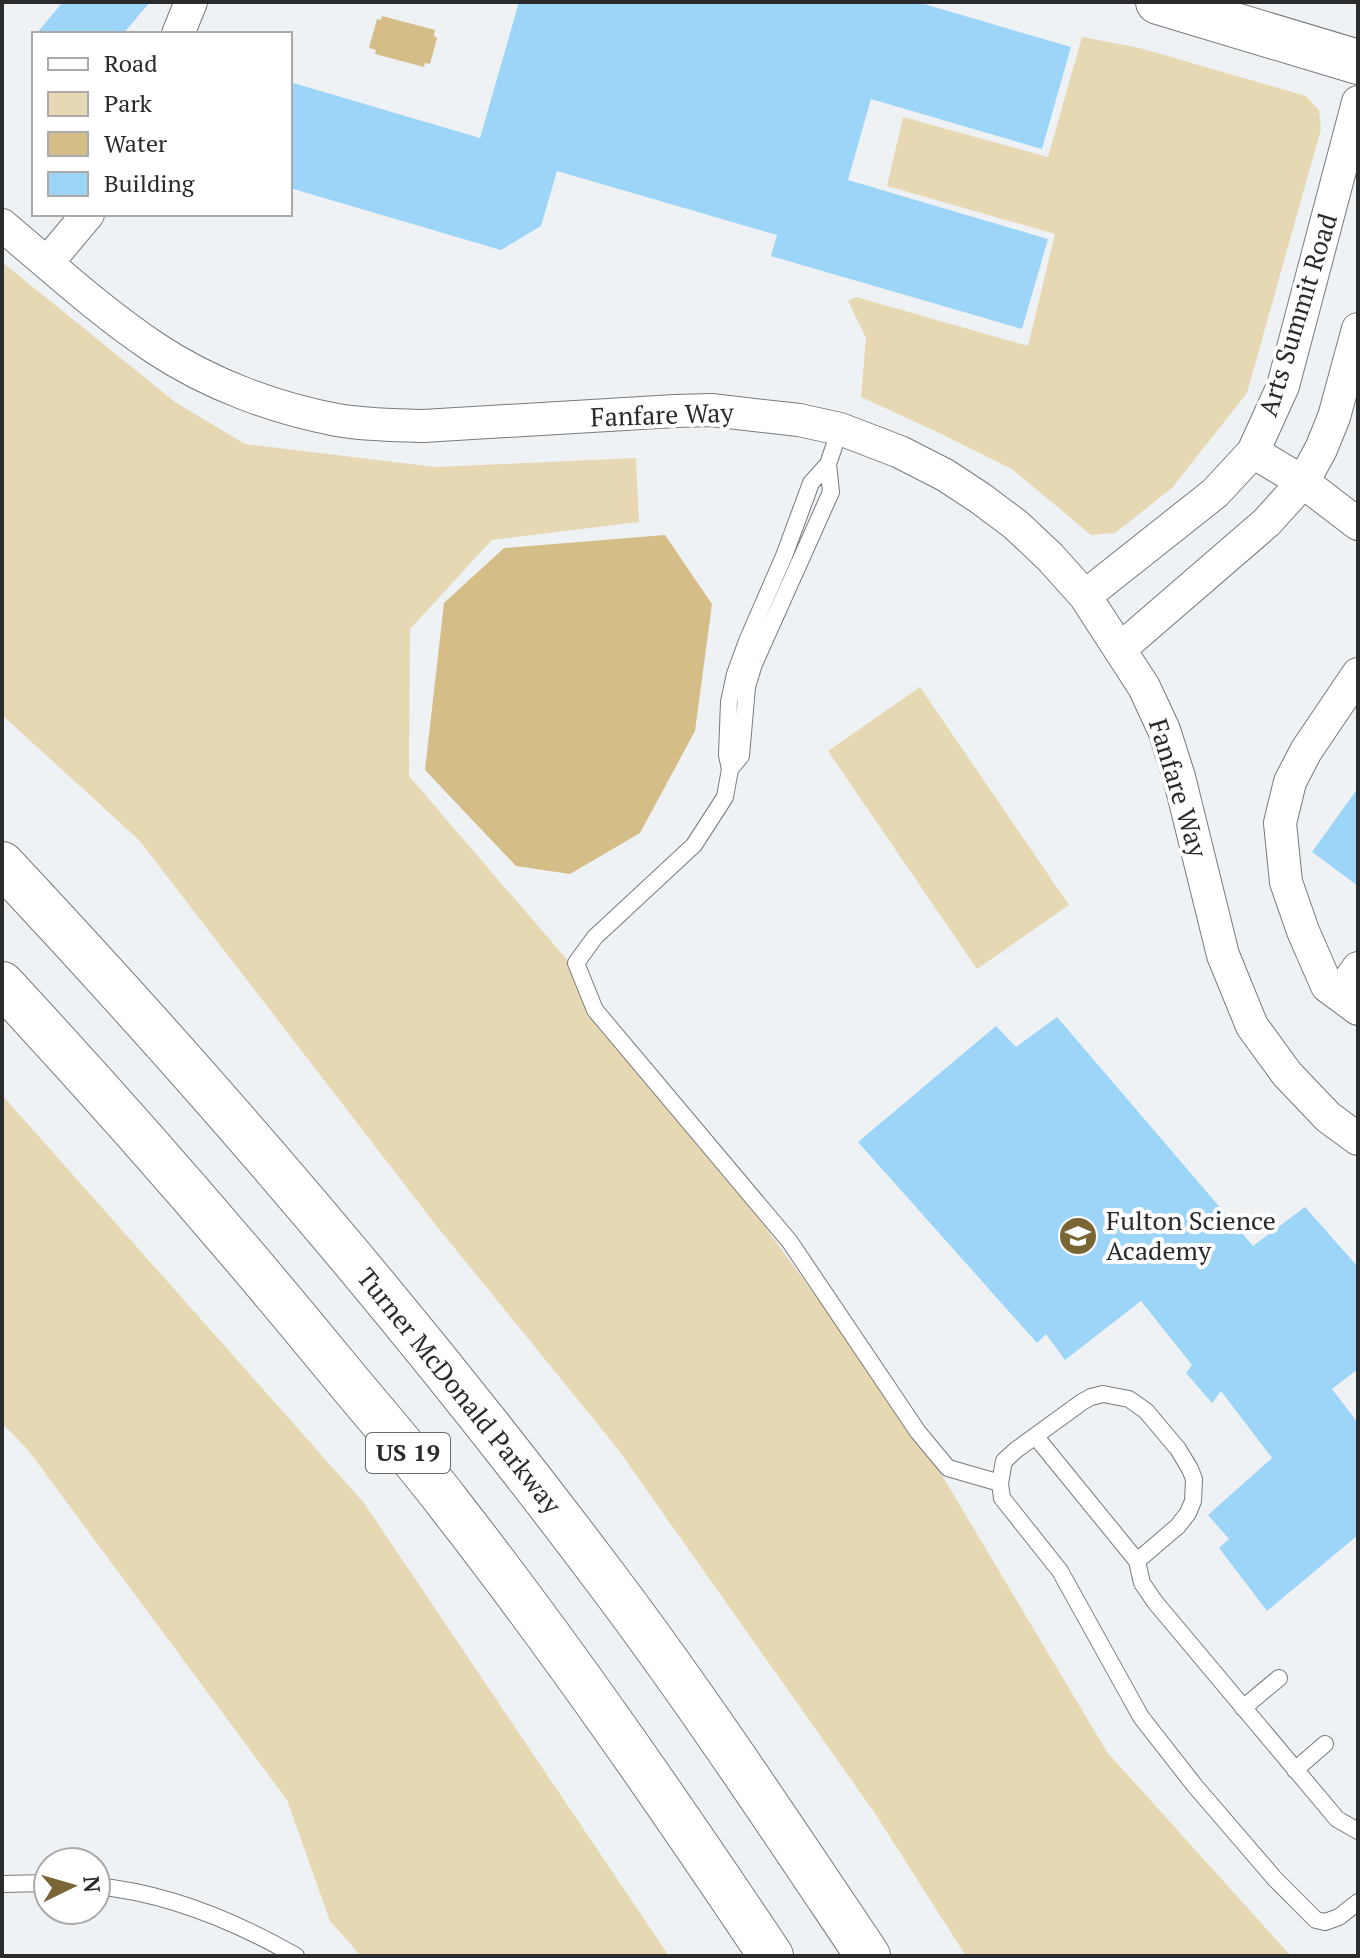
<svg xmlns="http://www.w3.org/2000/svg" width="1360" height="1958" font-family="'PT Serif',serif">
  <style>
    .green { fill: #e7d8b4 }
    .water { fill: #d5bd87 }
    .building { fill: #9cd5f8 }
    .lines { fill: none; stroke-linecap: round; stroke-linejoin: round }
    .service-casing { stroke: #787a7c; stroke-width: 18 }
    .minor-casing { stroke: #787a7c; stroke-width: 34 }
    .secondary-casing { stroke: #787a7c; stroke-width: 46 }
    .motorway-casing { stroke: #787a7c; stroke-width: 46 }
    .service { stroke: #fff; stroke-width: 16 }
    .minor { stroke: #fff; stroke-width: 32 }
    .secondary { stroke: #fff; stroke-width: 44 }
    .motorway { stroke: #fff; stroke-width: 44 }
    .labels { text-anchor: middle; stroke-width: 8; stroke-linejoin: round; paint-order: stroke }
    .shield { fill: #fff; stroke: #6a6b6b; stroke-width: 2 }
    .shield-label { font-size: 24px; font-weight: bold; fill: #2a2b2c }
    .street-label { font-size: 26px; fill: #2a2b2c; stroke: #fff }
    .poi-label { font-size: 26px; fill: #2a2b2c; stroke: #fff; text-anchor: start }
  </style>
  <rect width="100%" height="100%" fill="#eff2f4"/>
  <path class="green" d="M 1082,37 L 1140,48 L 1306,96 L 1319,110 L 1321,129 L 1247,393 L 1172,488 L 1115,533 L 1091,535 L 1012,469 L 933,430 L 861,397 L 866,338 L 848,301 L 856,297 L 1028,346 L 1055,234 L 887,186 L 903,117 L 1048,157 Z
    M 2,262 L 175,402 L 245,444 L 435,467 L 636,458 L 639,522 L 492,540 L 410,629 L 409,776 L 575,969 L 918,1435 L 1107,1752 L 1291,1956 L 966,1956 L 874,1812 L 617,1448 L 435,1224 L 139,840 L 2,715 Z
    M 920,687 L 1069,905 L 977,969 L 828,751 Z
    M 2,1095 L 364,1503 L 669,1956 L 361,1956 L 330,1921 L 287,1800 L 28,1450 L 2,1423 Z"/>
  <path class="water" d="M 382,16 L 435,30 L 434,36 L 437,38 L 430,64 L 425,63 L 424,67 L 375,54 L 376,50 L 369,48 L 377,19 L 381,20 Z
    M 665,535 L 712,604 L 695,731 L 640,833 L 570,874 L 516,866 L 425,770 L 444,603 L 504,548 Z"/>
  <path class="building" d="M 63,2 L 150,2 L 123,34 L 36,34 Z
    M 519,2 L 917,2 L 1071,47 L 1042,149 L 871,99 L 848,180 L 1048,239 L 1022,329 L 771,256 L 777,235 L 557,171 L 541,226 L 501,250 L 290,188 L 290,82 L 480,138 Z
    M 1358,788 L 1358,886 L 1312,852 Z
    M 1057,1017 L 1253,1246 L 1305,1207 L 1358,1267 L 1358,1369 L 1332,1389 L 1358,1423 L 1358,1535 L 1267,1611 L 1219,1548 L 1229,1539 L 1208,1515 L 1272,1458 L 1221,1391 L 1212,1403 L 1186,1373 L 1192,1365 L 1141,1301 L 1065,1360 L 1046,1334 L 1037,1343 L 858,1142 L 996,1026 L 1016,1047 Z"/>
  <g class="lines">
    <g class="service-casing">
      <path id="service" d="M 840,429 L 828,464 L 811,483 L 784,556 L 747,641 L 735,674 L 729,702 L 727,755 L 730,769 L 725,797 L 694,845 L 595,937 L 576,963 L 595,1010 L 790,1242 L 918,1432 L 948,1468 L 1000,1483
        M 730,769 L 741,756 L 747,687 L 754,664 L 831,492 L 828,464
        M 1036,1437 L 1137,1561 L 1142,1583 L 1155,1602 L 1337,1819 L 1358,1831
        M 1137,1561 L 1178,1526 L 1188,1513 L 1193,1501 L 1194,1479 L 1190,1469 L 1178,1449 L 1146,1411 L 1129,1399 L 1103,1394 L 1091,1397 L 1082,1402 L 1016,1450 L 1004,1461 L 1000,1483 L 1002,1498 L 1060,1571 L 1141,1717 L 1195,1786 L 1275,1879 L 1316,1920 L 1325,1922 L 1339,1917 L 1358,1902
        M 1243,1708 L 1279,1678
        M 1295,1770 L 1325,1744
        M 2,1884 L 48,1883
        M 96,1886 C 167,1893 235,1921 296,1956"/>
    </g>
    <g class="minor-casing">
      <path id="minor" d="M 178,34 L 191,2
        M 2,225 C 52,267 101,312 155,348 C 209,384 274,408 337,420 C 365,425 394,425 423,426 L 675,411 L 711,410 L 799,420 L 840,429 L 900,452 L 945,475 L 980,498 L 1016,525 L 1050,557 L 1085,596 L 1144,687 L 1164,730 L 1179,777 L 1223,955 L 1252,1026 L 1287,1074 L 1328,1117 L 1358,1139
        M 47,263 L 88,214
        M 1253,452 L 1303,482 L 1358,524
        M 1085,596 L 1215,493 L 1253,452 L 1283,386 L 1358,102
        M 1120,649 L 1267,522 L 1303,482 L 1321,449 L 1334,417 L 1358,329
        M 1358,674 L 1306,751 L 1290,782 L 1280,823 L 1286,882 L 1303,931 L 1327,986 L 1358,1009
        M 1339,995 L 1358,968"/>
    </g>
    <g class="secondary-casing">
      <path id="secondary" d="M 1158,2 L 1358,62"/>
    </g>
    <g class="motorway-casing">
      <path id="motorway" d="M 2,864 C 215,1091 417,1327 604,1576 C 697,1699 782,1828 868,1956
        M 2,984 C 118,1109 230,1237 338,1369 C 375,1414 414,1458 449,1504 C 563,1650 668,1802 771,1956"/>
    </g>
    <use href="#service" class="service"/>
    <use href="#minor" class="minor"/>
    <use href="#secondary" class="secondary"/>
    <use href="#motorway" class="motorway"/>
  </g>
  <defs>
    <g id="school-disc" transform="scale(2)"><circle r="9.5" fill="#7a6635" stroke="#fff"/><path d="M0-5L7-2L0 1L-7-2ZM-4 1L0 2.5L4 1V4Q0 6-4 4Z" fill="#fff"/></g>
  </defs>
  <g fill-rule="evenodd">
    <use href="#school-disc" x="1078" y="1236"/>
  </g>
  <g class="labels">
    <rect class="shield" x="366" y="1433" width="84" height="40" rx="6"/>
    <g class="shield-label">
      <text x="408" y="1461">US 19</text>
    </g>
    <g class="street-label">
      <text transform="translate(1298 315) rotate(-73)" y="9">Arts Summit Road</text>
      <text transform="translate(662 415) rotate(-2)" y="9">Fanfare Way</text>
      <text transform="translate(1178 788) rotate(73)" y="9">Fanfare Way</text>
      <text transform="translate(459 1391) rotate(51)" y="9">Turner McDonald Parkway</text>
    </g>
    <g class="poi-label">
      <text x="1106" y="1230">Fulton Science<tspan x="1106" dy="30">Academy</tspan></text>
    </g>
  </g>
  <rect width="1360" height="1958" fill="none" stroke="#2a2b2c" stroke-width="8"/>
  <rect x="32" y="32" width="260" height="184" fill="#ffffff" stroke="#aaaaab" stroke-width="2"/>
  <rect x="48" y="58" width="40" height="12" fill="#ffffff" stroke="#aaaaab" stroke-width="2"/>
  <text x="104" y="72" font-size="24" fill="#2a2b2c">Road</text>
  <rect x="48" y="92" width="40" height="24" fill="#e7d8b4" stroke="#aaaaab" stroke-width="2"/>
  <text x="104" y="112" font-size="24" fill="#2a2b2c">Park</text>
  <rect x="48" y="132" width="40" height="24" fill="#d5bd87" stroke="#aaaaab" stroke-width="2"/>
  <text x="104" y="152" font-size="24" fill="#2a2b2c">Water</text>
  <rect x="48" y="172" width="40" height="24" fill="#9cd5f8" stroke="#aaaaab" stroke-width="2"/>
  <text x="104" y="192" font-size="24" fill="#2a2b2c">Building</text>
  <g transform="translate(72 1886) rotate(85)"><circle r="38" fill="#ffffff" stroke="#aaaaab" stroke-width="2"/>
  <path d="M0-6L14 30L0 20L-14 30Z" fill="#7a6635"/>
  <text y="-12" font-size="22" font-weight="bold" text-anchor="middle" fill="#2a2b2c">N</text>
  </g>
</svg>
